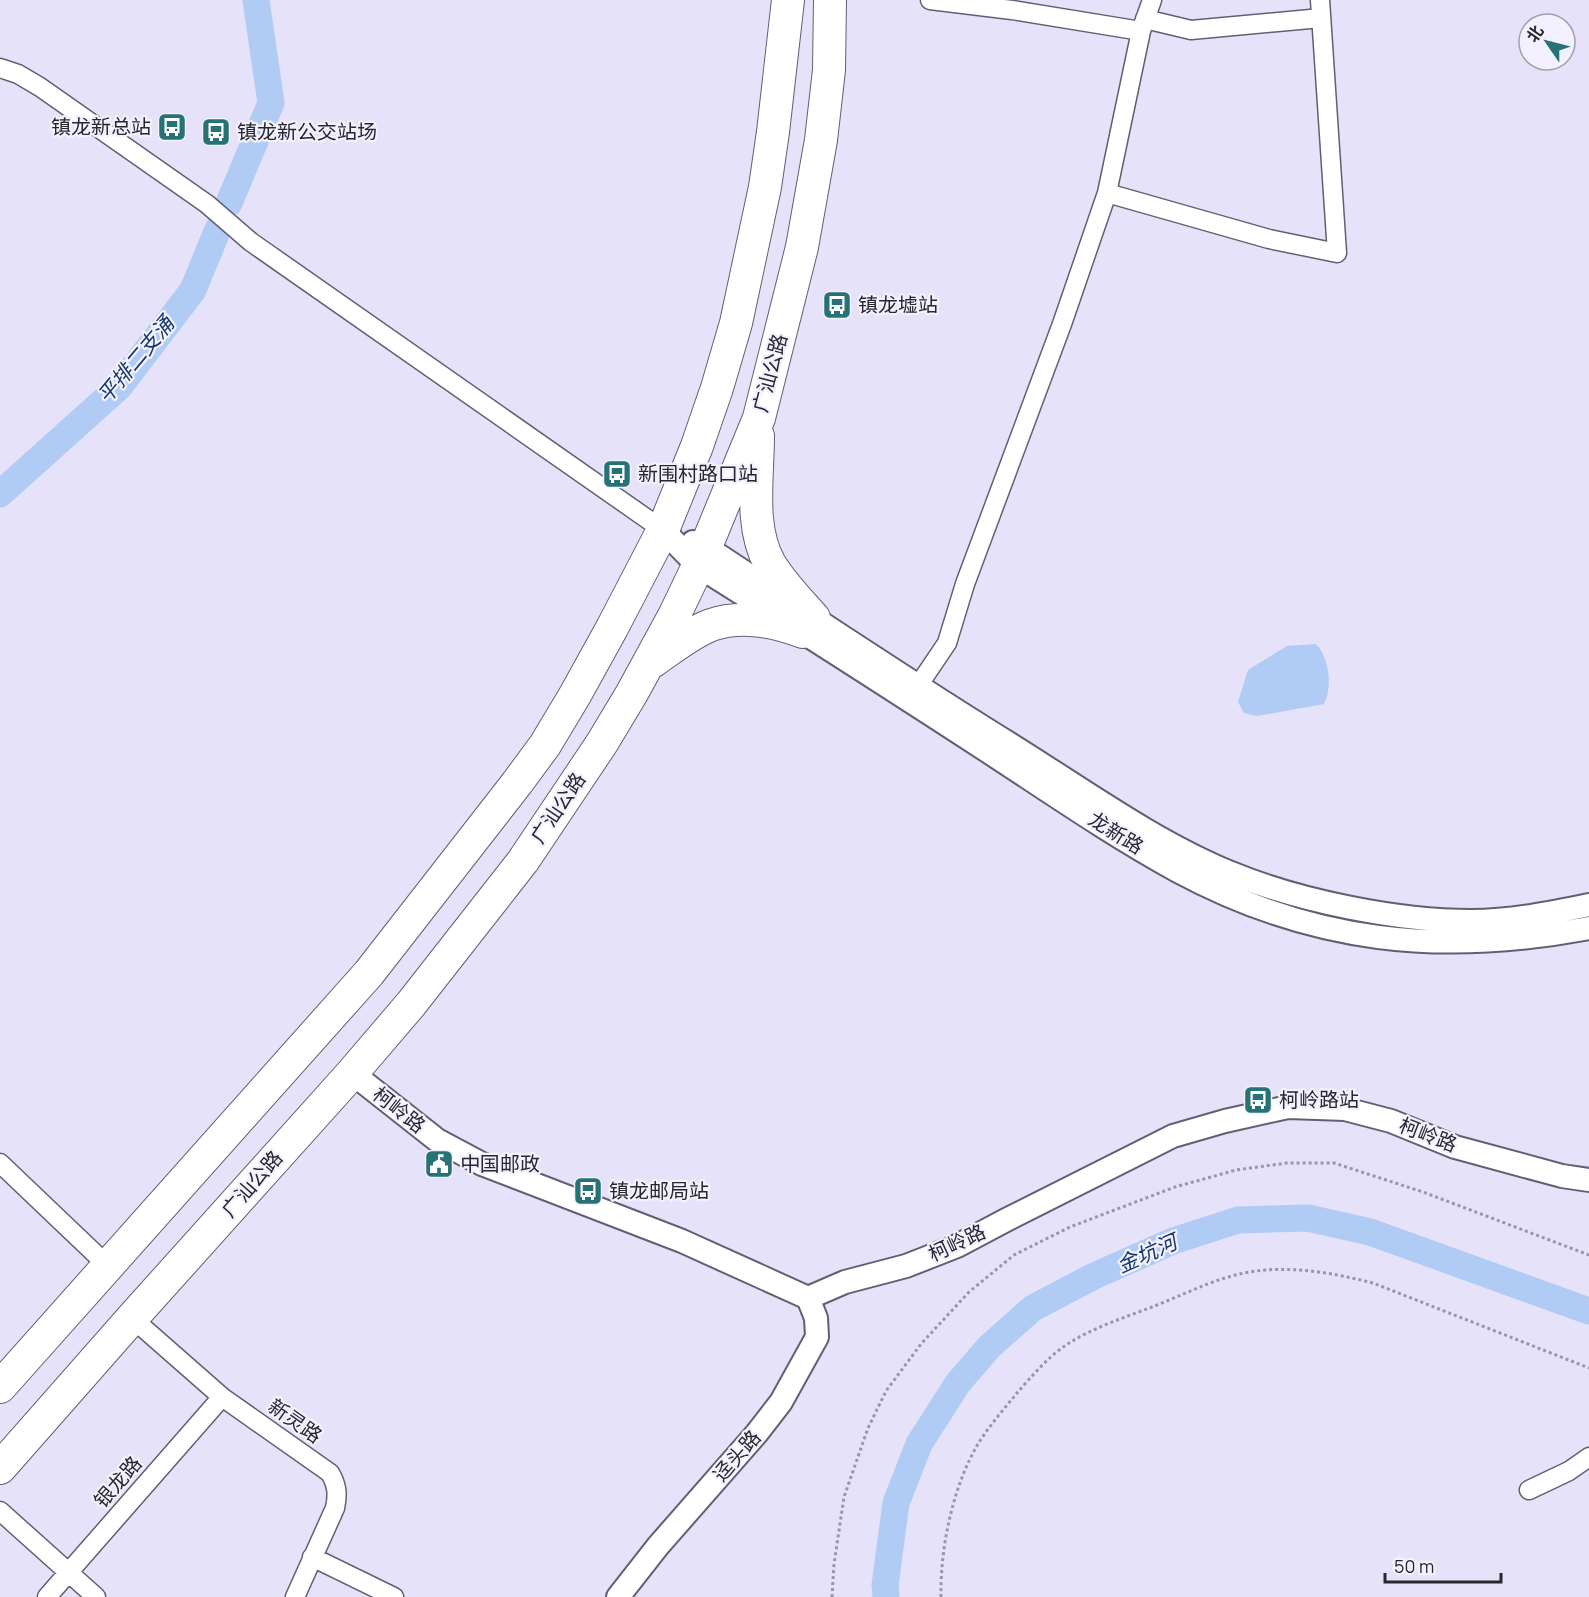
<svg xmlns="http://www.w3.org/2000/svg" width="1589" height="1597" font-family="Manrope,'Noto Sans SC',sans-serif">
  <style>
    .water { fill: #b0ccf4 }
    .lines { fill: none; stroke-linecap: round; stroke-linejoin: round }
    .river { stroke: #b0ccf4; stroke-width: 27 }
    .minor-casing { stroke: #635f73; stroke-width: 21 }
    .tertiary-casing { stroke: #635f73; stroke-width: 26 }
    .trunk-casing { stroke: #635f73; stroke-width: 34 }
    .path { stroke: #9996a7; stroke-width: 3; stroke-dasharray: 3 3; stroke-linecap: butt }
    .minor { stroke: #fff; stroke-width: 18 }
    .tertiary { stroke: #fff; stroke-width: 22 }
    .trunk { stroke: #fff; stroke-width: 32 }
    .labels { text-anchor: middle; stroke-width: 4.5; stroke-linejoin: round; paint-order: stroke }
    .poi-label { font-size: 20px; fill: #28262f; stroke: #f3f1ff; text-anchor: start }
    .street-label { font-size: 20px; fill: #28262f; stroke: #f3f1ff }
    .water-label { font-size: 21px; font-style: italic; fill: #153869; stroke: #f3f1ff }
  </style>
  <rect width="100%" height="100%" fill="#e6e2f9"/>
  <path class="water" d="M 1316,644 C 1329,658 1333,686 1324,704 L 1257,716 L 1244,713 L 1238,702 L 1248,670 L 1287,646 Z"/>
  <g class="lines">
    <path class="river" d="M 229,203 L 271,103 L 256,0
      M 0,494 L 119,387 L 193,290 L 218,229
      M 886,1597 L 885,1585 L 896,1503 L 919,1444 L 958,1383 L 989,1347 L 1033,1308 L 1094,1276 L 1173,1241 L 1238,1220 L 1308,1218 L 1370,1232 L 1589,1311"/>
    <g class="minor-casing">
      <path id="minor" d="M 930,0 L 1012,10 L 1141,31 L 1152,0
        M 1145,19 L 1191,30 L 1321,18
        M 0,68 L 18,74 L 40,87 L 207,204 L 251,242 L 663,530
        M 1107,193 L 1269,239 L 1337,253 L 1320,0
        M 918,686 L 947,643 L 965,584 L 1062,324 L 1107,193 L 1141,31
        M 0,1163 L 108,1266
        M 132,1318 L 222,1397 L 330,1473 C 337,1485 338,1494 335,1508 L 295,1597
        M 1529,1490 L 1569,1471 L 1589,1457
        M 0,1511 L 96,1597
        M 312,1557 L 394,1597
        M 47,1597 L 222,1397"/>
    </g>
    <g class="tertiary-casing">
      <path id="tertiary" d="M 663,530 L 698,566 C 797,628 895,691 992,754 C 1053,794 1114,836 1178,871 C 1312,943 1441,956 1589,928
        M 693,542 L 706,547 C 808,614 909,682 1013,746 C 1082,789 1155,842 1231,873 C 1299,901 1397,921 1472,921 C 1511,921 1550,913 1589,905
        M 352,1073 L 437,1140 L 482,1164 L 682,1241 L 808,1298 L 845,1282 L 906,1266 L 957,1246 L 1008,1219 L 1173,1136 L 1225,1121 L 1288,1107 L 1345,1109 L 1391,1121 L 1455,1147 L 1562,1176 L 1589,1180
        M 618,1597 L 658,1546 L 757,1433 L 781,1402 L 817,1337 L 816,1318 L 808,1298"/>
    </g>
    <g class="trunk-casing">
      <path id="trunk" d="M 758,436 C 758,478 749,527 770,564 C 782,584 799,601 814,618
        M 652,662 C 670,650 690,633 711,625 C 742,614 774,621 803,632
        M 0,1387 L 369,973 L 517,783 L 545,745 L 575,695 L 612,628 L 663,530 L 697,446 L 717,388 L 736,323 L 765,187 L 773,132 L 788,0
        M 0,1468 L 132,1318 L 352,1073 L 411,1004 L 523,861 L 602,743 L 632,693 L 674,616 L 698,566 L 759,418 L 802,247 L 821,140 L 829,70 L 830,0"/>
    </g>
    <path class="path" d="M 832,1597 L 834,1564 L 844,1497 L 868,1428 L 886,1391 L 921,1344 L 969,1292 L 1014,1255 L 1070,1227 L 1175,1187 L 1236,1170 L 1287,1163 L 1334,1163 L 1423,1192 L 1589,1255
      M 941,1597 C 940,1548 953,1486 978,1444 C 989,1426 1004,1409 1017,1393 C 1031,1377 1048,1357 1066,1345 C 1093,1327 1127,1317 1157,1305 C 1180,1296 1202,1285 1225,1278 C 1274,1262 1325,1271 1373,1283 L 1589,1368"/>
    <use href="#minor" class="minor"/>
    <use href="#tertiary" class="tertiary"/>
    <use href="#trunk" class="trunk"/>
  </g>
  <defs>
    <g id="bus-square" transform="scale(1.5)"><rect x="-9" y="-9" width="18" height="18" rx="4" fill="#277276" stroke="#f3f1ff"/><path d="M-5-6H5V4H4V6H2V4H-2V6H-4V4H-5ZM-3.5-4V0h7V-4ZM-3.5 1.2v1.5H-2V1.2ZM2 1.2v1.5H3.5V1.2Z" fill="#fff"/></g>
    <g id="civic-square" transform="scale(1.5)"><rect x="-9" y="-9" width="18" height="18" rx="4" fill="#277276" stroke="#f3f1ff"/><path d="M-.6-6.5H3V-4.5H.6V-3L4-1V1h2V6H-6V1h2V-1L-.6-3ZM-1.2 2.5V6h2.4V2.5Z" fill="#fff"/></g>
  </defs>
  <g fill-rule="evenodd">
    <use href="#bus-square" x="172" y="127"/>
    <use href="#bus-square" x="216" y="132"/>
    <use href="#bus-square" x="837" y="305"/>
    <use href="#bus-square" x="617" y="474"/>
    <use href="#bus-square" x="1258" y="1100"/>
    <use href="#civic-square" x="439" y="1164"/>
    <use href="#bus-square" x="588" y="1191"/>
  </g>
  <g class="labels">
    <g class="poi-label">
      <text x="151" y="134" text-anchor="end">镇龙新总站</text>
      <text x="237" y="139">镇龙新公交站场</text>
      <text x="858" y="312">镇龙墟站</text>
      <text x="638" y="481">新围村路口站</text>
      <text x="1279" y="1107">柯岭路站</text>
      <text x="460" y="1171">中国邮政</text>
      <text x="609" y="1198">镇龙邮局站</text>
    </g>
    <g class="street-label">
      <text transform="translate(770 373) rotate(-75)" y="7">广汕公路</text>
      <text transform="translate(558 808) rotate(-56)" y="7">广汕公路</text>
      <text transform="translate(1116 833) rotate(32)" y="7">龙新路</text>
      <text transform="translate(399 1110) rotate(38)" y="7">柯岭路</text>
      <text transform="translate(1428 1135) rotate(21)" y="7">柯岭路</text>
      <text transform="translate(252 1184) rotate(-49)" y="7">广汕公路</text>
      <text transform="translate(957 1243) rotate(-25)" y="7">柯岭路</text>
      <text transform="translate(295 1421) rotate(35)" y="7">新灵路</text>
      <text transform="translate(737 1456) rotate(-49)" y="7">迳头路</text>
      <text transform="translate(118 1482) rotate(-49)" y="7">银龙路</text>
    </g>
    <g class="water-label">
      <text transform="translate(136 360) rotate(-50)" y="7">平排二支涌</text>
      <text transform="translate(1147 1254) rotate(-24)" y="7">金坑河</text>
    </g>
  </g>
  <g transform="translate(1547 42) rotate(305)"><circle r="28" fill="#f3f1ff" stroke="#a2a0ac" stroke-width="1.5"/>
  <path d="M0-4.5L10 22L0 15L-10 22Z" fill="#277276"/>
  <text y="-9" font-size="16" font-weight="bold" text-anchor="middle" fill="#28262f">北</text>
  </g>
  <path d="M1385 1573v9h116v-9" fill="none" stroke="#28262f" stroke-width="3"/>
  <text x="1394" y="1573" font-size="18" fill="#28262f" stroke="#f3f1ff" stroke-width="4.5" paint-order="stroke">50 m</text>
</svg>
